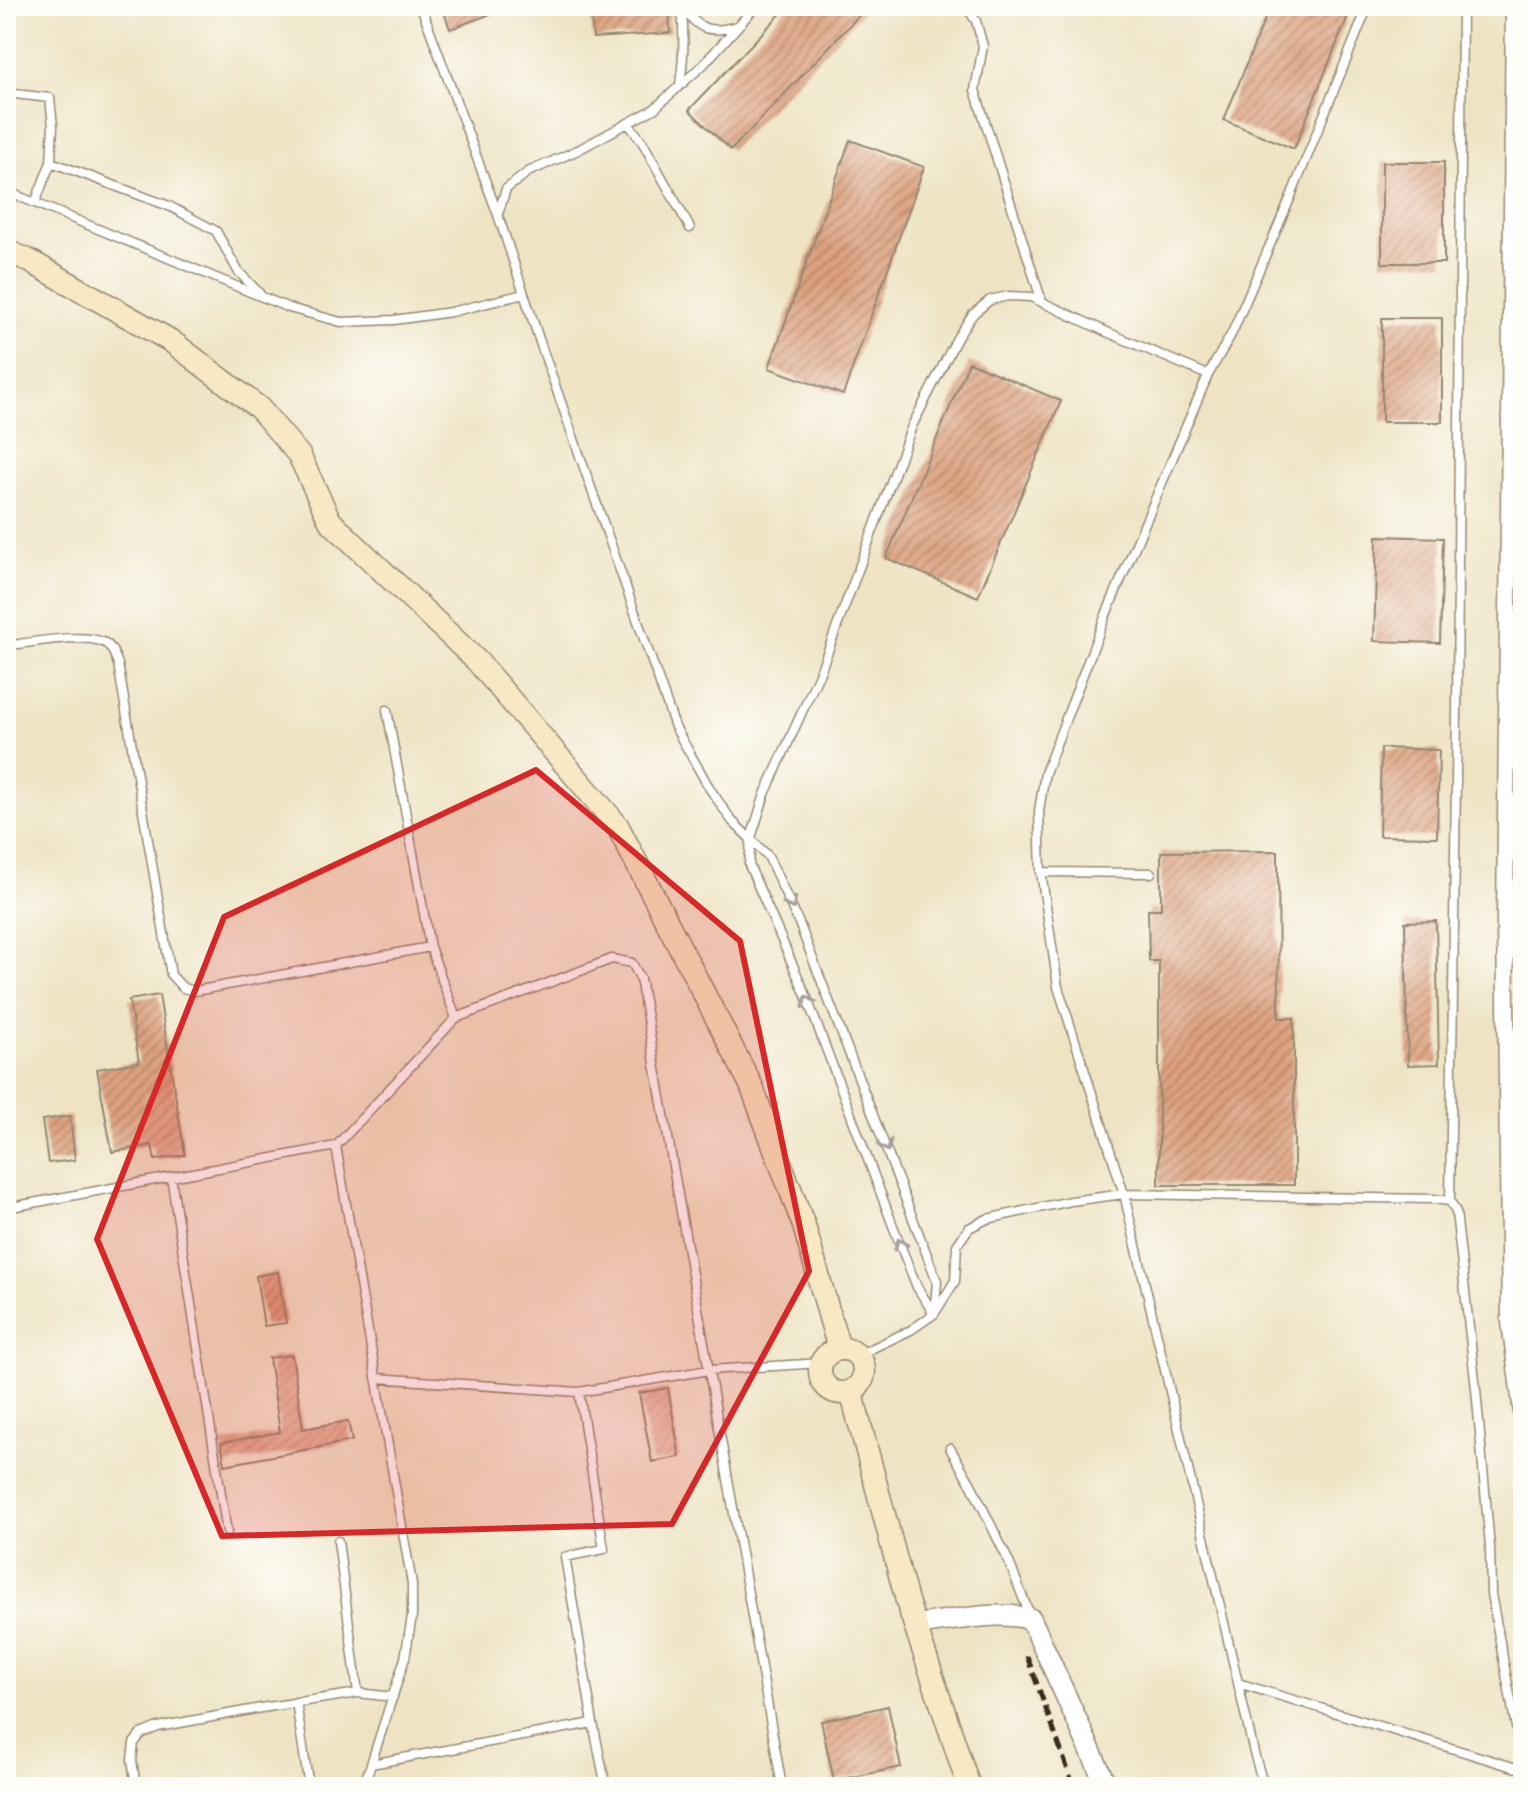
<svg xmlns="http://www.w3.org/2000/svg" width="1529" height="1793" font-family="'Patrick Hand',sans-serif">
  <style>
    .building { fill: url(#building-hatch) }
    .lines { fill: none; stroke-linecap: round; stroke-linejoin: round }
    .service-casing { stroke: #948771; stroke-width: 11 }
    .minor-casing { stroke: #948771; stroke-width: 19 }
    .tertiary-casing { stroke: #948771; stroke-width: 23 }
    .secondary-casing { stroke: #948771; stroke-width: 25 }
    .service { stroke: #fff; stroke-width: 8 }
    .minor { stroke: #fff; stroke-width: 16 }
    .tertiary { stroke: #fff; stroke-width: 20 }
    .secondary { stroke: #f8e8c3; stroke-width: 22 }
    .rail { stroke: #3b2a1e; stroke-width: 5; stroke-dasharray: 12 6; stroke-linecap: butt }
    .oneway { stroke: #a79f9a }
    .marked { fill: #d62828; fill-opacity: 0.2; stroke: #d62828; stroke-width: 6; stroke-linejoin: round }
  </style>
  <defs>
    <pattern id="building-hatch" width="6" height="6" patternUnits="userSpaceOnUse" patternTransform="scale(2)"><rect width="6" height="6" fill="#dda17f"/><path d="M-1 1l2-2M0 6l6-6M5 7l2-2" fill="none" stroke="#b48367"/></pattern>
  </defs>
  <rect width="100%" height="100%" fill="#fdfcf7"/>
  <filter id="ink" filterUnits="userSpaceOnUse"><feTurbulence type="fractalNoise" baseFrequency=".0125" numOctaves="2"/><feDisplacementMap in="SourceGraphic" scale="16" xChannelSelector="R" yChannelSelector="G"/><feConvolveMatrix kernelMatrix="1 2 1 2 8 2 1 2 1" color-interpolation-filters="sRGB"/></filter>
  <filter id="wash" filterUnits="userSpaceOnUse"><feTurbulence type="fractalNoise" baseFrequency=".006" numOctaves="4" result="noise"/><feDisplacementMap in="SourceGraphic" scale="32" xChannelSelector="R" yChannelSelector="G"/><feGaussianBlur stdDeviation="1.8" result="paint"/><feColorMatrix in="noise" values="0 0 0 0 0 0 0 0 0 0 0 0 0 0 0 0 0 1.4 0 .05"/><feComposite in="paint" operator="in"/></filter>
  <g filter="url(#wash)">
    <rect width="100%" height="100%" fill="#eee4c4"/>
    <g id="blocks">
      <path class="building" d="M 442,6 L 507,6 L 507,8 L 450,29 Z
        M 590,6 L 669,6 L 670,33 L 593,38 Z
        M 788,6 L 868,6 L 731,150 L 689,110 Z
        M 1270,6 L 1352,6 L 1294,149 L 1224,120 Z
        M 850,140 L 924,167 L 843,395 L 769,368 Z
        M 1382,162 L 1444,162 L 1444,263 L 1382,263 Z
        M 1382,318 L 1442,318 L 1442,422 L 1382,422 Z
        M 969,362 L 1061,401 L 978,597 L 886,558 Z
        M 1377,536 L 1443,538 L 1440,643 L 1374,641 Z
        M 1381,748 L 1439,750 L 1437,837 L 1379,836 Z
        M 1278,851 L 1279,1018 L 1294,1018 L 1294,1185 L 1159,1185 L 1159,961 L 1149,961 L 1148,909 L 1161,909 L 1161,852 Z
        M 1436,921 L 1439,1064 L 1408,1065 L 1405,922 Z
        M 159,995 L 185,1155 L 155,1160 L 152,1145 L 112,1152 L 97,1069 L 139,1062 L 129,1000 Z
        M 70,1116 L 75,1160 L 48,1163 L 42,1120 Z
        M 278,1272 L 286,1323 L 264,1326 L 256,1276 Z
        M 292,1355 L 303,1429 L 348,1421 L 352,1441 L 225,1465 L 221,1443 L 280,1432 L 269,1358 Z
        M 668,1388 L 680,1457 L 652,1462 L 639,1393 Z
        M 888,1706 L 901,1767 L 834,1781 L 821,1721 Z"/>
    </g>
  </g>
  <g filter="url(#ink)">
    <use href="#blocks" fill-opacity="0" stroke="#948771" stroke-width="2"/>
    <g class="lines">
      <g class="service-casing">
        <path id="service" d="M 421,6 L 498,215 L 542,348 L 675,727 L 710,789 L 732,821 L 768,856 L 799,923 L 937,1281 L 934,1314
          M 681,6 C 699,30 709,34 737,26
          M 966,6 L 976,21 L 983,46 L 975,90 L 1042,302
          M 680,84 C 684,57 685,33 681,6
          M 6,93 L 50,98 L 53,126 L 51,162
          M 628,123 L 643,143 L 690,228
          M 6,191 L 289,308 L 341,322 L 394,320 L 451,312 L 524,294
          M 35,203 L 51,162 L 169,206 L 216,231 L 238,271 L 260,294
          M 498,214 L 506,189 L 528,172 L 578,150 L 654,109 L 703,65 L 756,6
          M 1208,375 L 1232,333 L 1292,194 L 1368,6
          M 6,646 C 28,643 94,630 109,646 C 113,650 116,659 118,664 L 171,975 L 183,988 L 195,991 L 430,947
          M 387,710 L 430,947 L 456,1018
          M 1041,872 L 1151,873
          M 336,1146 L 456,1018 L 612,959 L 632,963 L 640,978 L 782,1787
          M 171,1177 L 227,1532
          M 1450,1201 L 1457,712 L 1462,6
          M 6,1208 L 336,1146 L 412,1584 L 412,1616 L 405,1658 L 371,1764
          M 934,1314 L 917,1287 L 901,1247 L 805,993 L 749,865 L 751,838 L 765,794 L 820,672 L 912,426 L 957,338 L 973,314 L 990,300 L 1008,296 L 1031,297 L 1109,333 L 1208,375 L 1105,617 L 1045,773 L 1039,811 L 1041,872 L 1058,987 L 1124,1194 L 1238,1683 L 1523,1770
          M 858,1355 L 911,1330 L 934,1314 L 955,1281 L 957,1245 L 969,1228 L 987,1219 L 1071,1201 L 1124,1194 L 1433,1199 L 1450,1201 L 1456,1212 L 1476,1389 L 1490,1547 L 1491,1594 L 1523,1765
          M 376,1378 L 579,1392
          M 950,1448 L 972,1486 L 1009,1562 L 1031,1618
          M 338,1541 L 358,1693
          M 1238,1683 L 1254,1753 L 1264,1787
          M 296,1702 L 309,1787
          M 593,1723 L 565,1557 L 604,1549 L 579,1392 L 709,1370 L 822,1363
          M 136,1787 L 132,1760 L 134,1743 L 141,1734 L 158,1727 L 261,1708 L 358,1693 L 393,1697
          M 363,1787 L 371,1764 L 593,1723 L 606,1787"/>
      </g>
      <g class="minor-casing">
        <path id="minor" d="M 1514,6 L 1505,921 L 1510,1322 L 1523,1421"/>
      </g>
      <g class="tertiary-casing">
        <path id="tertiary" d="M 915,1625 C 952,1621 994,1610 1031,1619 L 1107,1787"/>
      </g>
      <g class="secondary-casing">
        <path id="secondary" d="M 6,251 L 28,260 L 171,341 L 259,408 L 299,455 L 330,521 L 477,661 L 617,825 L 751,1085 L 804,1226 L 839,1349
          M820 1371a22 22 0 1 1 44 0a22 22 0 1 1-44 0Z
          M 851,1391 L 907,1601 L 969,1787"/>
      </g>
      <use href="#service" class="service"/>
      <use href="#minor" class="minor"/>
      <use href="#tertiary" class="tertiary"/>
      <use href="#secondary" class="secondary"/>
      <path class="rail" d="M 1027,1656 L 1074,1787"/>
    </g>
    <defs><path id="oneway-chevron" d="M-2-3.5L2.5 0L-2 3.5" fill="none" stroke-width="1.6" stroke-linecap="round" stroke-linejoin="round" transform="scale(2)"/></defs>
    <g class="oneway">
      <use href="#oneway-chevron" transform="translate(791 904) rotate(65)"/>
      <use href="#oneway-chevron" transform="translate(808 1001) rotate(-111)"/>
      <use href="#oneway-chevron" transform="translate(886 1146) rotate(69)"/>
      <use href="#oneway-chevron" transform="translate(900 1244) rotate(-111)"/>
    </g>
  </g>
  <path class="marked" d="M 536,770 L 740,941 L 809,1271 L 672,1524 L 222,1536 L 97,1239 L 224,917 Z"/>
  <rect width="1529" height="1793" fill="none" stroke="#fdfcf7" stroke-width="32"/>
</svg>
